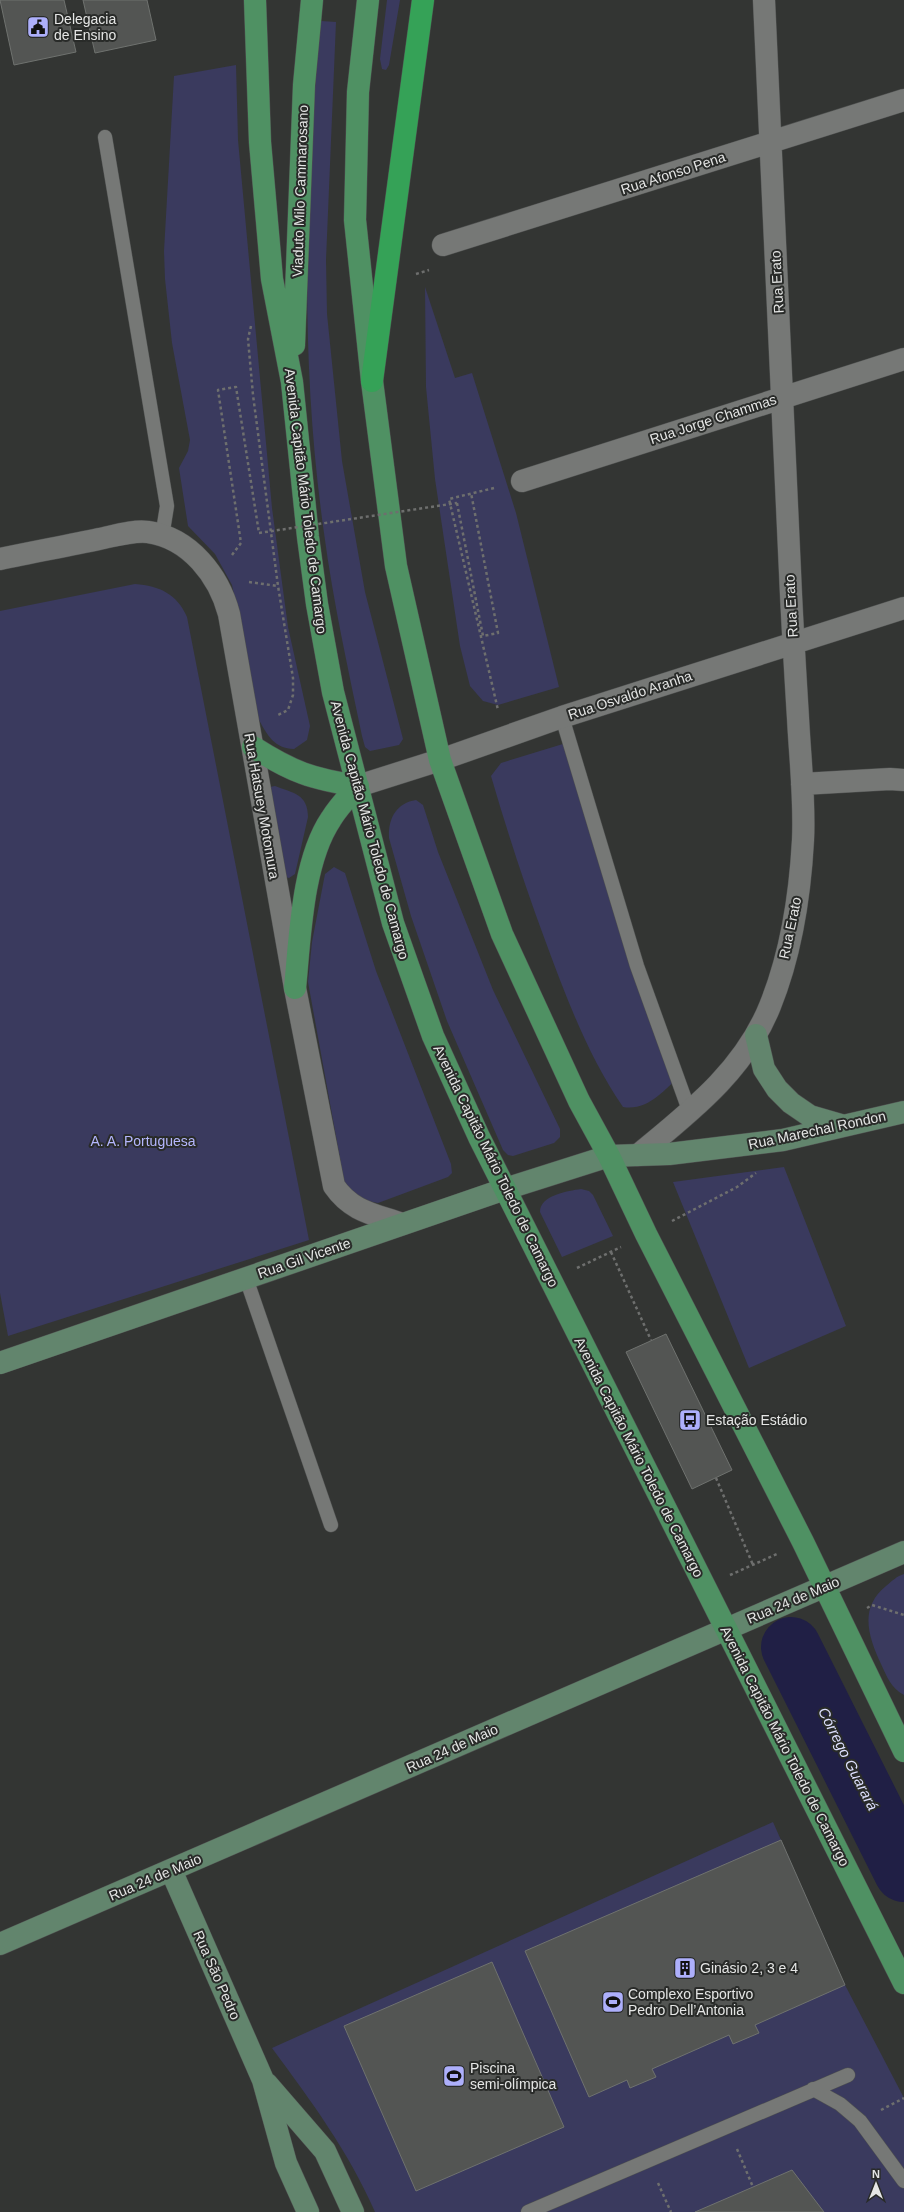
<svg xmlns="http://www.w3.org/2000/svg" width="904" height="2212" font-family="Arial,sans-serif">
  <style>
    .green { fill: #3a3a5e }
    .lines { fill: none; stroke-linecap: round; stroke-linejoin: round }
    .river { stroke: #201f45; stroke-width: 60 }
    .building { fill: #535553; stroke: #6f726f }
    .lane-casing { stroke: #4f5150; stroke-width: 15 }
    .street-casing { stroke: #4f5150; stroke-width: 23 }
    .secondary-casing { stroke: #4f5150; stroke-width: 23 }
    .primary-casing { stroke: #4f5150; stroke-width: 23 }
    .highway-casing { stroke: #4f5150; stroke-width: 23 }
    .path { stroke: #6e6f6e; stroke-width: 2.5; stroke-dasharray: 3 3; stroke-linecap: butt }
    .lane { stroke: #767876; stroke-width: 14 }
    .street { stroke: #767876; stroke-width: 22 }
    .secondary { stroke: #62856d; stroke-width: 22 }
    .primary { stroke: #4f9163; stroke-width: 22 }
    .highway { stroke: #35a257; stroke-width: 22 }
    .path-bridge { stroke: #6e6f6e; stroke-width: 2.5; stroke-dasharray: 3 3; stroke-linecap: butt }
    .labels { text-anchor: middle; stroke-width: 4; stroke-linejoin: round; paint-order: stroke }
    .poi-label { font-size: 14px; fill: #e5e6e5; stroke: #292b29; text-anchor: start }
    .street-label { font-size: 14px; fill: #e5e6e5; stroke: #292b29 }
    .park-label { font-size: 14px; fill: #b5b7fe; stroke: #292b29 }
    .water-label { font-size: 15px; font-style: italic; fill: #dcdefc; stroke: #292b29 }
  </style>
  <rect width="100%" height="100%" fill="#333533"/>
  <path class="green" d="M 387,0 L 400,0 L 389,65 L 386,70 L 382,69 L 380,59 Z
    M 321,21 L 336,22 L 326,260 L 327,314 L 342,461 L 365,592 L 403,739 L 399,745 L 370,751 L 365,747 L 362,736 C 348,668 333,601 324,533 C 300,364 304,190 321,21 Z
    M 236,65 L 238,140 L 272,508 L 288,627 L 310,726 L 307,740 L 294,749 C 275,749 267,735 259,720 L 232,585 L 215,554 L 188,526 L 179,468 L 188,451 L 190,440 L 172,343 L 165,279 L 164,251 L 174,76 Z
    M 425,287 L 455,378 L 472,373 L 516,513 L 559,687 L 498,705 L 483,701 L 470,686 L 460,646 L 435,479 L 426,387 Z
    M 135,584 C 160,586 177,594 187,617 L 309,1240 L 8,1336 L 0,1293 L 0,611 Z
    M 576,740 L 641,965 L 681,1075 C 663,1091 648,1111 623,1107 C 588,1056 566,997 545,940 C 525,886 507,831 491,776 L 501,763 Z
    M 275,786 C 293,793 308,794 308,817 L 295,874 L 289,878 L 283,876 L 270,787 Z
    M 416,800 L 423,805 L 438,852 L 493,990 L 560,1129 L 560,1137 L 554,1143 L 513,1156 L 508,1155 L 503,1150 L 447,1021 L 411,916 L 389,838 C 388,819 396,803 416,800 Z
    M 334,867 L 345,873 L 376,971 L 451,1164 L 452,1173 L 448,1177 L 378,1203 L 357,1199 L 345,1186 L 308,982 L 312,942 L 325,874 Z
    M 784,1167 L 846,1326 L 749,1368 L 673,1182 Z
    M 581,1189 L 589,1191 L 593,1195 L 613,1236 L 562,1257 L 540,1212 C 540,1195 568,1191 581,1189 Z
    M 904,1574 L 904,1695 C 891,1688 887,1677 881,1664 C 868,1636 859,1608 886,1586 C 892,1581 897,1576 904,1574 Z
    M 773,1822 L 845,1985 L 904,2098 L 904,2212 L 375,2212 C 349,2152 311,2101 272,2048 Z"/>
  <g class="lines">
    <path class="river" d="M 791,1647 L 904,1872"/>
  </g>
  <path class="building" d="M 0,0 L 64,0 L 76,52 L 14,65 Z
    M 83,0 L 147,0 L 156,40 L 95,53 Z
    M 666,1334 L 732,1470 L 692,1489 L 626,1352 Z
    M 781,1840 L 845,1985 L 755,2025 L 759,2033 L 733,2044 L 729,2035 L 652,2069 L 656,2077 L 630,2088 L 627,2080 L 589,2097 L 525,1951 Z
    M 492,1962 L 564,2127 L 416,2191 L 344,2026 Z
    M 792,2170 L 824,2212 L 695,2212 L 753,2187 Z"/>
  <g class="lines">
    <g class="lane-casing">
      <path id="lane" d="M 105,137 L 167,506 L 162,537
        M 562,717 L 637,966 L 690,1113
        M 246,1278 L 331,1525
        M 813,2089 L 840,2104 L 860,2121 L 904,2181
        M 528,2212 L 848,2075"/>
    </g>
    <g class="street-casing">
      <path id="street" d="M 443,245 L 904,100
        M 522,481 L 904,359
        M 0,559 C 33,552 66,546 99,539 C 114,536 133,530 148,532 C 190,538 219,576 229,614 L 295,988 L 334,1186 C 352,1212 374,1214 402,1224
        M 802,784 L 890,779 L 904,780
        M 358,786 L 440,760 L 562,717 L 904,608
        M 638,1155 C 690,1112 744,1071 770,1006 C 791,954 800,896 803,840 C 805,800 800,758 798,718 C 795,669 792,621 790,572 C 781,381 773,191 764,0"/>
    </g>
    <g class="secondary-casing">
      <path id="secondary" d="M 756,1035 L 764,1069 L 777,1089 L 791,1103 L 810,1116 L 841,1125
        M 0,1363 L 505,1189 L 609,1156 L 669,1154 L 783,1140 L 904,1112
        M 171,1870 L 263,2080 L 286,2163 L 308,2212
        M 0,1944 L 904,1552
        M 267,2084 L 325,2151 L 353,2212"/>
    </g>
    <g class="primary-casing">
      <path id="primary" d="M 255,0 L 260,142 L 272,279 L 292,382 L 308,537 L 317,604 L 333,692 L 393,923 L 433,1036 L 479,1137 L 904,1983
        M 368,0 L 358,92 L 355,220 L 372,381 L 396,566 L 440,760 L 502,934 L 579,1101 L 609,1156 L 646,1234 L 803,1542 L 904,1751
        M 294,345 L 304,85 L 312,0
        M 253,747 C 292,772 312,779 358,786
        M 295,988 C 300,938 302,862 331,819 C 338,807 348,797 358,786"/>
    </g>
    <g class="highway-casing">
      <path id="highway" d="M 372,381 L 423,0"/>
    </g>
    <path class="path" d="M 416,274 L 429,270
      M 251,326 L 248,339 L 253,395 L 278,586 L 293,678 L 293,695 L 288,710 L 276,716
      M 494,488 L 449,499 L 498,710
      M 457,503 L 483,636 L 498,633 L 471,493
      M 232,555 L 241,543 L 218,390 L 236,387 L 259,533
      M 249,582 L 278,586
      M 672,1221 L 737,1187 L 756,1173
      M 611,1252 L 651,1340
      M 577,1268 L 621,1247
      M 716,1478 L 753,1565
      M 730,1575 L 777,1554
      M 867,1608 L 872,1605 L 904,1615
      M 881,2110 L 904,2098
      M 737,2149 L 753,2187
      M 658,2183 L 671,2212"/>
    <use href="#lane" class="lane"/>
    <use href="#street" class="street"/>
    <use href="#secondary" class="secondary"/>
    <use href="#primary" class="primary"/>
    <use href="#highway" class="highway"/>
    <path class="path-bridge" d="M 259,533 L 457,503"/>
  </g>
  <defs>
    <g id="civic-square" transform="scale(1.15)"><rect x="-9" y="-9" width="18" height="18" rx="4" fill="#adaffb" stroke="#292b29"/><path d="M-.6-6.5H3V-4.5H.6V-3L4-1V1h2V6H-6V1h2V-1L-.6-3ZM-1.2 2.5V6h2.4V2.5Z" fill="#111"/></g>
    <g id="bus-square" transform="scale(1.15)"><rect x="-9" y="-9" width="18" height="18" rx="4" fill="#adaffb" stroke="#292b29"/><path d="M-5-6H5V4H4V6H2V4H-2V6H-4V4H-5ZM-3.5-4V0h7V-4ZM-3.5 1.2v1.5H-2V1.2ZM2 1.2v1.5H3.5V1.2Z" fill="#111"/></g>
    <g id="building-square" transform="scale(1.15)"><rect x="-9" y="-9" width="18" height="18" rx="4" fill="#adaffb" stroke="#292b29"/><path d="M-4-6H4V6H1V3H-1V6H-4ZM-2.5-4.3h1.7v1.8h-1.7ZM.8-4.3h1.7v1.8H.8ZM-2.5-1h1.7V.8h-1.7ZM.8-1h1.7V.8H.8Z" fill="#111"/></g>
    <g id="stadium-square" transform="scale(1.15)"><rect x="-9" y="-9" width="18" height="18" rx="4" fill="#adaffb" stroke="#292b29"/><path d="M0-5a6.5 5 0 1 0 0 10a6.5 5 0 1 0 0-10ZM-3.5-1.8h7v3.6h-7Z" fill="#111"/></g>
  </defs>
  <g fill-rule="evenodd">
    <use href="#civic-square" x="38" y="27"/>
    <use href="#bus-square" x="690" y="1420"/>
    <use href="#building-square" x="685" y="1968"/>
    <use href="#stadium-square" x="613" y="2002"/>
    <use href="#stadium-square" x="454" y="2076"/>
  </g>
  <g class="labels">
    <g class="poi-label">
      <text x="54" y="24">Delegacia<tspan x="54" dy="16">de Ensino</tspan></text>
      <text x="706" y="1425">Estação Estádio</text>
      <text x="700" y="1973">Ginásio 2, 3 e 4</text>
      <text x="628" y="1999">Complexo Esportivo<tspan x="628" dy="16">Pedro Dell’Antonia</tspan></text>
      <text x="470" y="2073">Piscina<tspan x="470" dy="16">semi-olímpica</tspan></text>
    </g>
    <g class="street-label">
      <text transform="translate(673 173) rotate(-18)" y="5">Rua Afonso Pena</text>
      <text transform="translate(300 191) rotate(-88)" y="5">Viaduto Milo Cammarosano</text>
      <text transform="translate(777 282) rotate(-93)" y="5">Rua Erato</text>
      <text transform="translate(713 419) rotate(-18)" y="5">Rua Jorge Chammas</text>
      <text transform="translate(306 501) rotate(83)" y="5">Avenida Capitão Mário Toledo de Camargo</text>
      <text transform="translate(791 606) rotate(-93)" y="5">Rua Erato</text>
      <text transform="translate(630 695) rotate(-18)" y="5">Rua Osvaldo Aranha</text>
      <text transform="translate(262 806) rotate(80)" y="5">Rua Hatsuey Motomura</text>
      <text transform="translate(370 830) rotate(75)" y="5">Avenida Capitão Mário Toledo de Camargo</text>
      <text transform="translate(790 928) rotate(-78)" y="5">Rua Erato</text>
      <text transform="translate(817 1130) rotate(-12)" y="5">Rua Marechal Rondon</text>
      <text transform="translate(496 1166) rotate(64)" y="5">Avenida Capitão Mário Toledo de Camargo</text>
      <text transform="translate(304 1258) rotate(-19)" y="5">Rua Gil Vicente</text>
      <text transform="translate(639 1457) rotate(63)" y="5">Avenida Capitão Mário Toledo de Camargo</text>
      <text transform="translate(793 1600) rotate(-23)" y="5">Rua 24 de Maio</text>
      <text transform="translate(785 1746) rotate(63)" y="5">Avenida Capitão Mário Toledo de Camargo</text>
      <text transform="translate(452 1748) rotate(-24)" y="5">Rua 24 de Maio</text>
      <text transform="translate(155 1877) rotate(-23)" y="5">Rua 24 de Maio</text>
      <text transform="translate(217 1975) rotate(66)" y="5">Rua São Pedro</text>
    </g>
    <g class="park-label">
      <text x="143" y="1146">A. A. Portuguesa</text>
    </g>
    <g class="water-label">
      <text transform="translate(848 1759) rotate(63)" y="5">Córrego Guarará</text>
    </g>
  </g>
  <g transform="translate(876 2184)" stroke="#292b29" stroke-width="3" paint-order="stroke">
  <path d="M0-3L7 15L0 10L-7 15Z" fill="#e5e6e5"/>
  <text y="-6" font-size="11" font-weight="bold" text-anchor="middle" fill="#e5e6e5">N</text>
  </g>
</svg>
